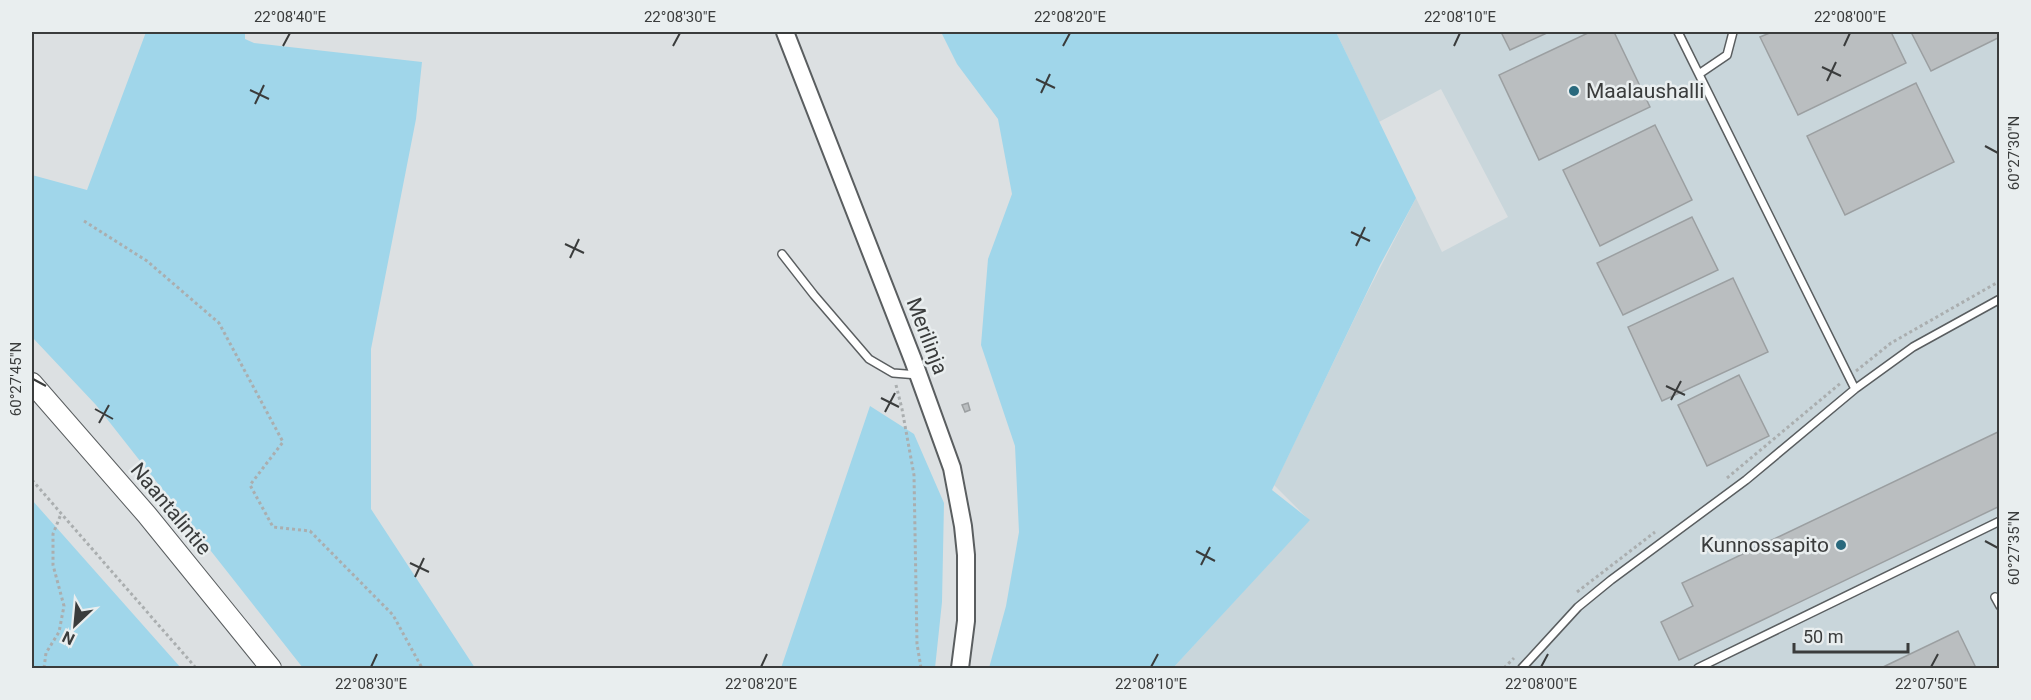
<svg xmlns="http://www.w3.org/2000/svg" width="2031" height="700" font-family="Roboto,sans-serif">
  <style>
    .built { fill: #c9d6db }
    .green { fill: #a0d6ea }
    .building { fill: #babec0; stroke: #9b9fa1; stroke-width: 1.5 }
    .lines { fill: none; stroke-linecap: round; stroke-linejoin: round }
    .service-casing { stroke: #5a5e60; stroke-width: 10 }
    .tertiary-casing { stroke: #5a5e60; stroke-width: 20 }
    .secondary-casing { stroke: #5a5e60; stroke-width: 22 }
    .path { stroke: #aaaeaf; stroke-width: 3; stroke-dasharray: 3 3; stroke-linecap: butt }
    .service { stroke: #fff; stroke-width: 7 }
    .tertiary { stroke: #fff; stroke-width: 16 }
    .secondary { stroke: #fff; stroke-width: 20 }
    .ticks { fill: none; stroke: #3a3c3c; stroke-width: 2 }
    .poi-dot { fill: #29697d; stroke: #e9eeef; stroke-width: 2 }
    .labels { text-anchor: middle; stroke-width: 5; stroke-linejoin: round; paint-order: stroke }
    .poi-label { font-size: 21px; fill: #3a3c3c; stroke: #e9eeef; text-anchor: start }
    .street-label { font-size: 21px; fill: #3a3c3c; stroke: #e9eeef }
    .neatline { fill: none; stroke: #3a3c3c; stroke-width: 2 }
    .ticks-label { font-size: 15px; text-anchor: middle; fill: #3a3c3c }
  </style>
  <rect width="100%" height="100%" fill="#dce0e2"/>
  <path class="built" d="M 1336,32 L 1999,32 L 1999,668 L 1173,668 L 1309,520 L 1274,485 L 1364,299 L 1416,198 L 1442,252 L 1508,217 L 1441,89 L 1379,122 Z"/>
  <path class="green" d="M 146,32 L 245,32 L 245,39 L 254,43 L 422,62 L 416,119 L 371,349 L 371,509 L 475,668 L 303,668 L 96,405 L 32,337 L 32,175 L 87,190 Z
    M 941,32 L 1336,32 L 1416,198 L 1380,265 L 1272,490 L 1310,520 L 1173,668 L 989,668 L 1006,606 L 1019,532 L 1015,446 L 981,345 L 988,259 L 1012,194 L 998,119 L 957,64 Z
    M 870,406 L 914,434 L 944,503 L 942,602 L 935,668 L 781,668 Z
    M 32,500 L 181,668 L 32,668 Z"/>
  <path class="building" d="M 1501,32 L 1549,32 L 1510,50 Z
    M 1590,32 L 1614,32 L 1650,107 L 1539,160 L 1499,75 Z
    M 1772,32 L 1891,32 L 1906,63 L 1798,115 L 1760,37 Z
    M 1911,32 L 2000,32 L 2000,37 L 1931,71 Z
    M 1916,83 L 1954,162 L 1845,215 L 1807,136 Z
    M 1655,125 L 1692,200 L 1600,246 L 1563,170 Z
    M 1692,217 L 1718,270 L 1623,315 L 1597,263 Z
    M 1733,278 L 1768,352 L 1662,401 L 1628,327 Z
    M 1739,375 L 1769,436 L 1707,466 L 1678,405 Z
    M 968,403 L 970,410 L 965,412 L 962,405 Z
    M 2000,431 L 2000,506 L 1679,660 L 1661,622 L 1693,606 L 1682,583 Z
    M 1958,631 L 1976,668 L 1881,668 Z"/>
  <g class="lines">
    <g class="service-casing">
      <path id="service" d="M 1678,32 L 1855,389
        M 1699,74 L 1727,55 L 1733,32
        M 782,254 L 814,295 L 869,359 L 893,373 L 918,375
        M 1995,597 L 2000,606
        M 1522,668 L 1578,607 L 1611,580 L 1746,480 L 1855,389 L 1913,347 L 2000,299
        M 1698,668 L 2000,521"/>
    </g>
    <g class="tertiary-casing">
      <path id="tertiary" d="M 785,32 L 913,360 L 952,468 L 963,526 L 966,555 L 966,621 L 960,668"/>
    </g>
    <g class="secondary-casing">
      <path id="secondary" d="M 32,383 L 147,515 L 271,668"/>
    </g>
    <path class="path" d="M 84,221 L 147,261 L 219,323 L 283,442 L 250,485 L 273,527 L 310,531 L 393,615 L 422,668
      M 1856,371 L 1891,343 L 2000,281
      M 896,385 L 902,409 L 914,475 L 917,644 L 921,668
      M 1727,478 L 1842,382
      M 32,480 L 196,668
      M 1577,592 L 1655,532
      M 44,668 L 46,653 L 59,632 L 64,606 L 53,565 L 53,534 L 61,514
      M 1504,668 L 1514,658"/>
    <use href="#service" class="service"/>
    <use href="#tertiary" class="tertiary"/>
    <use href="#secondary" class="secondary"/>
  </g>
  <path class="ticks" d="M 283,46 L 290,33M 673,46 L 680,33M 1063,46 L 1070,33M 1454,46 L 1460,33M 1844,46 L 1850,33M 1822,67 L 1841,76M 1036,79 L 1055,88M 1827,81 L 1836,62M 250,90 L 269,99M 1041,93 L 1050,74M 255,104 L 264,85M 1985,146 L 1998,153M 1351,232 L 1370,241M 565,244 L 584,253M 1356,246 L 1365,227M 570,258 L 579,239M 33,379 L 46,386M 1666,386 L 1685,395M 881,398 L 899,407M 1671,400 L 1681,381M 95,409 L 113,419M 885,412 L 895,393M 99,423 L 109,405M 1985,541 L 1998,548M 1196,551 L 1215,561M 410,563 L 429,572M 1201,565 L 1210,547M 415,577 L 424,558M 371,667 L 377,654M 761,667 L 767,654M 1151,667 L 1158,654M 1541,667 L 1548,654M 1931,667 L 1938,654"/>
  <g class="poi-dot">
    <circle cx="1574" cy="91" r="6"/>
    <circle cx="1841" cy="545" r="6"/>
  </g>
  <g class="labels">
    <g class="poi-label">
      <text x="1586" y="98">Maalaushalli</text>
      <text x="1829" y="552" text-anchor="end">Kunnossapito</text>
    </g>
    <g class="street-label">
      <text transform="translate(927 336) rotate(69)" y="7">Merilinja</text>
      <text transform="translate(171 509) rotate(50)" y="7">Naantalintie</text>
    </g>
  </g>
  <rect width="2031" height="700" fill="none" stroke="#e9eeef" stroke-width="66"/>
  <g transform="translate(75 625) rotate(206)" stroke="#e9eeef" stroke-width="4.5" paint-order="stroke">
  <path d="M0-4.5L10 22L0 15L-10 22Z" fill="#3a3c3c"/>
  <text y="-9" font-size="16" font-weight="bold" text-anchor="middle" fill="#3a3c3c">N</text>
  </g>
  <path d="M1794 643v9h114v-9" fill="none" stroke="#3a3c3c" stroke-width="3"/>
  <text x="1803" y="643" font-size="18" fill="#3a3c3c" stroke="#e9eeef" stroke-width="4.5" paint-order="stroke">50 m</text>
  <rect x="33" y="33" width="1965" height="634" class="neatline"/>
  <g class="ticks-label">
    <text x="290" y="22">22°08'40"E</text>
    <text x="680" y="22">22°08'30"E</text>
    <text x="1070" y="22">22°08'20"E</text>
    <text x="1460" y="22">22°08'10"E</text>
    <text x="1850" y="22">22°08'00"E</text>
    <text transform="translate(2014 153) rotate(-90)" y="5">60°27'30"N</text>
    <text transform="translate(16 379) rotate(-90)" y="5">60°27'45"N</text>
    <text transform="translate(2014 548) rotate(-90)" y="5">60°27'35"N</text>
    <text x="371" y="689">22°08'30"E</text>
    <text x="761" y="689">22°08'20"E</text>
    <text x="1151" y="689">22°08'10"E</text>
    <text x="1541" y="689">22°08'00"E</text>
    <text x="1931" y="689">22°07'50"E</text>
  </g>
</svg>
